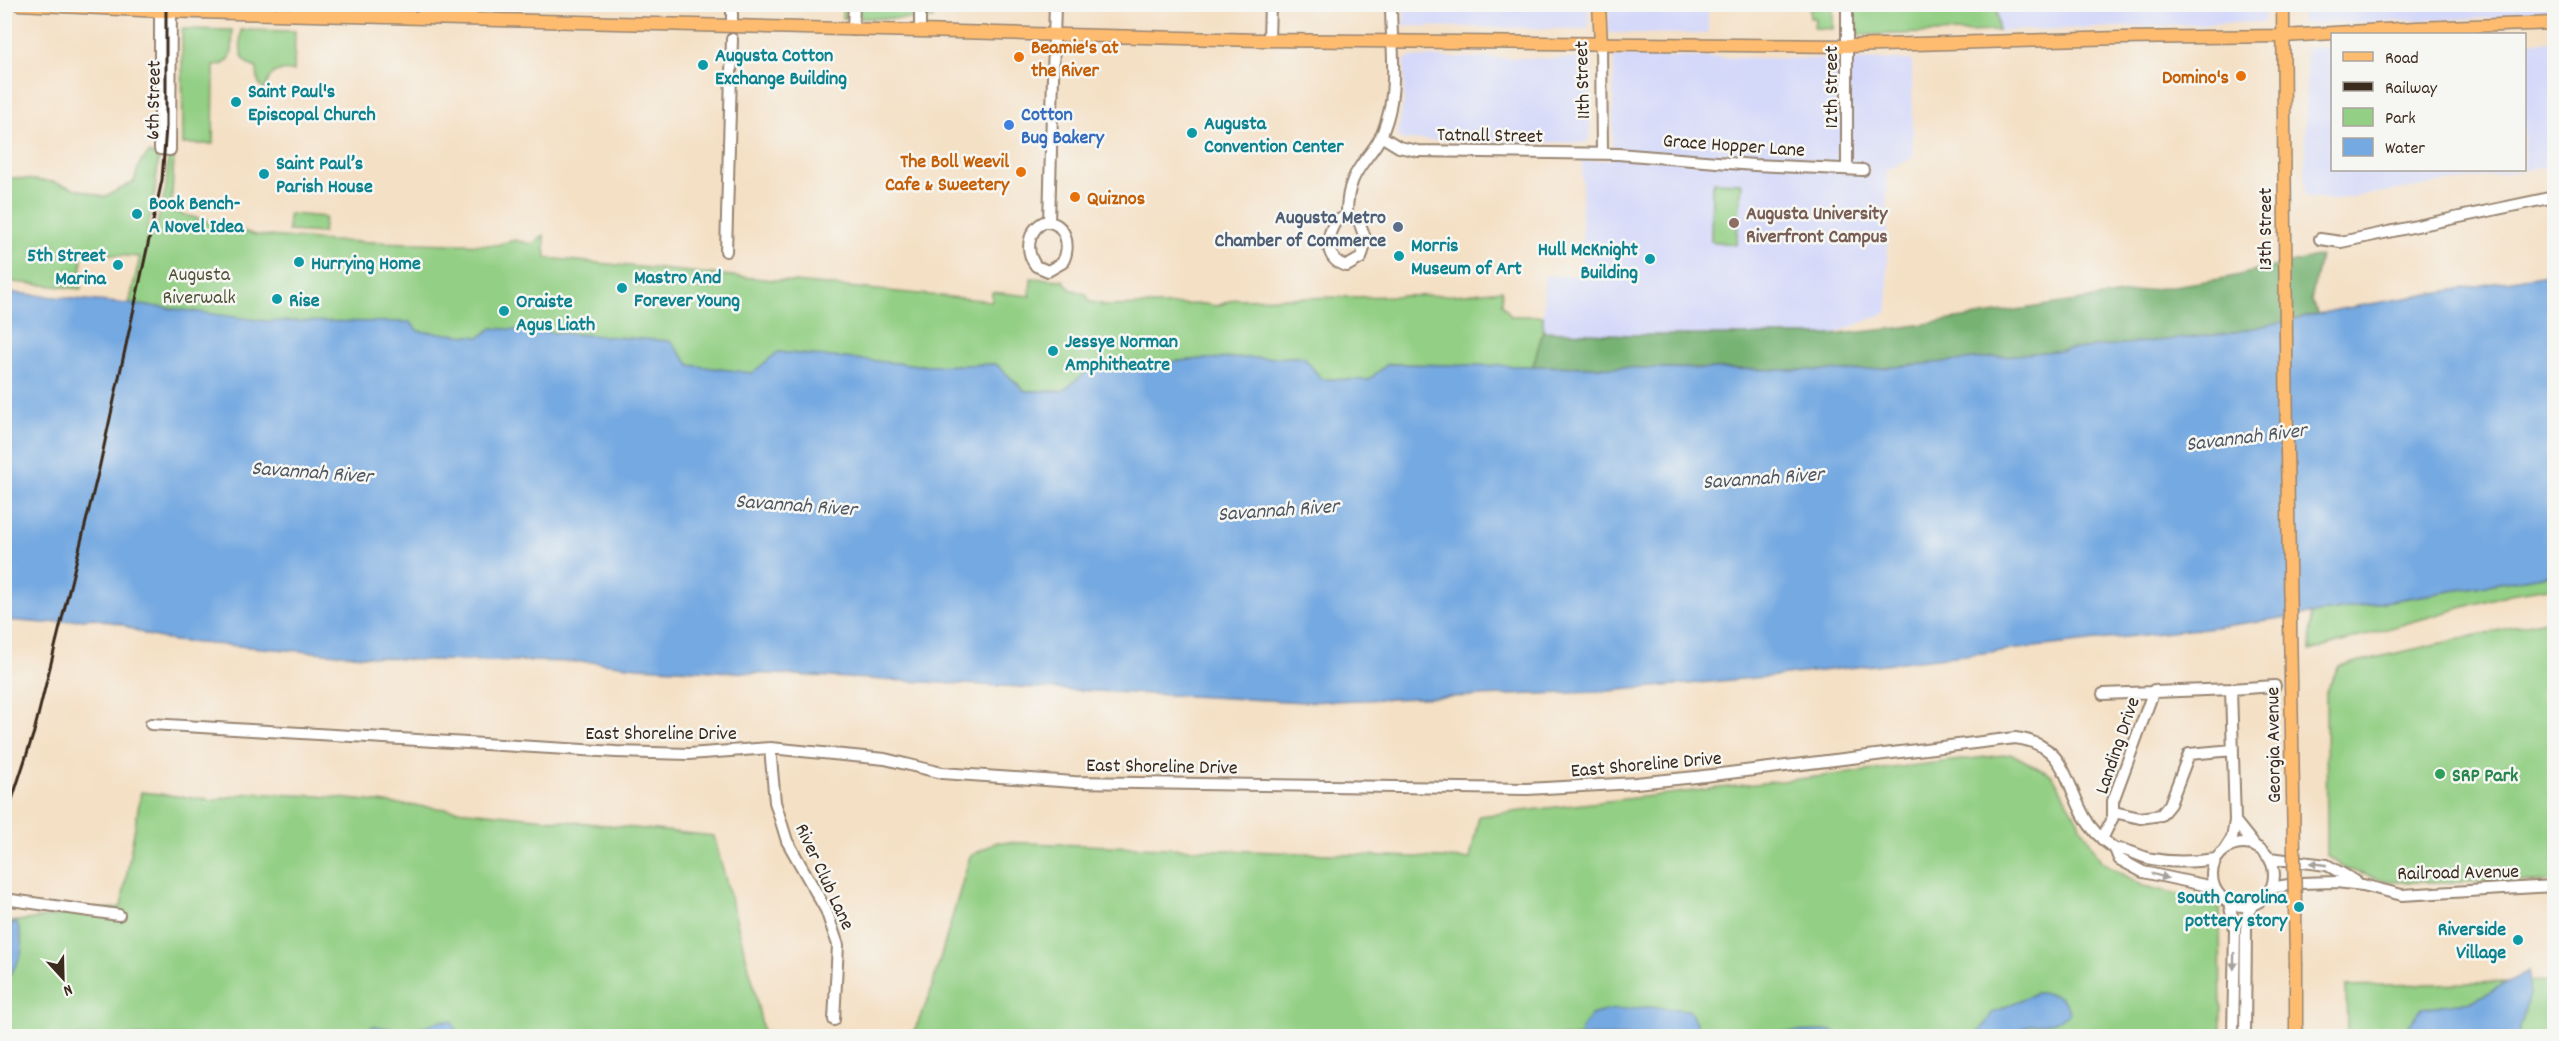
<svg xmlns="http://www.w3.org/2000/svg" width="2559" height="1041" font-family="Dekko,sans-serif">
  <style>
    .built { fill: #d4d8f9 }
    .green { fill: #93cf84; stroke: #677c51; stroke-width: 1.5 }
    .forest { fill: #76b272; stroke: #586e48; stroke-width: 1.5 }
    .water { fill: #75a9e1; stroke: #586a80; stroke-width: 1.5 }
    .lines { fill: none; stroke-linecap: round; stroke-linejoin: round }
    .minor-casing { stroke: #988572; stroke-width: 14 }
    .major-casing { stroke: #988572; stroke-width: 15 }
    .minor { stroke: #fff; stroke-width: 10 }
    .major { stroke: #febc70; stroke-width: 12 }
    .rail { stroke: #3b2a1e; stroke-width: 3 }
    .major-bridge-casing { stroke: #988572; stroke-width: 15; stroke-linecap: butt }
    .major-bridge { stroke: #febc70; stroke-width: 12 }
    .oneway { fill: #a79f9a }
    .food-dot { fill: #e8710a; stroke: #f6f6f2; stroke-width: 2 }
    .culture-dot { fill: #0f9aa8; stroke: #f6f6f2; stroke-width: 2 }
    .shop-dot { fill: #3f7fe0; stroke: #f6f6f2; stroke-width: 2 }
    .education-dot { fill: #8d6e63; stroke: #f6f6f2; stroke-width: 2 }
    .service-dot { fill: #5c6f8a; stroke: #f6f6f2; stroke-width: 2 }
    .leisure-dot { fill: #2e9e5b; stroke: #f6f6f2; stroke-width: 2 }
    .labels { text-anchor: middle; stroke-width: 5; stroke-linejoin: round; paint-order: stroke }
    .food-label { font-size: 20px; font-weight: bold; fill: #c56008; stroke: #f6f6f2; text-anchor: start }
    .culture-label { font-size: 20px; font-weight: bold; fill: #0d838f; stroke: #f6f6f2; text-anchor: start }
    .street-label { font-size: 20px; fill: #3b2a1e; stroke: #f6f6f2 }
    .shop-label { font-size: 20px; font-weight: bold; fill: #366cbe; stroke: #f6f6f2; text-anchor: start }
    .education-label { font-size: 20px; font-weight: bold; fill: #785e54; stroke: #f6f6f2; text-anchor: start }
    .service-label { font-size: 20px; font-weight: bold; fill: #4e5e75; stroke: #f6f6f2; text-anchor: end }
    .park-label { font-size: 20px; fill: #515338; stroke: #f6f6f2 }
    .leisure-label { font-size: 20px; font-weight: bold; fill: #27864d; stroke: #f6f6f2; text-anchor: start }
    .water-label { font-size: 21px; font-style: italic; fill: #4f5662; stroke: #f6f6f2 }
  </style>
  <rect width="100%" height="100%" fill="#f6f6f2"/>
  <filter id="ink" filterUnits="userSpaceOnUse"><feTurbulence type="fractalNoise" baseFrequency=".0167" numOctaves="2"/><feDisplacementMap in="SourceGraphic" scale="12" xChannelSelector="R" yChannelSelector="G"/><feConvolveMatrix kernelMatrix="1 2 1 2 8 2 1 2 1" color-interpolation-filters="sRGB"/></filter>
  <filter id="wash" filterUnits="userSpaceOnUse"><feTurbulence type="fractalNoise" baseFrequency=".008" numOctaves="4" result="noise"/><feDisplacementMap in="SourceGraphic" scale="24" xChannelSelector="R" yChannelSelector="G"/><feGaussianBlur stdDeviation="1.35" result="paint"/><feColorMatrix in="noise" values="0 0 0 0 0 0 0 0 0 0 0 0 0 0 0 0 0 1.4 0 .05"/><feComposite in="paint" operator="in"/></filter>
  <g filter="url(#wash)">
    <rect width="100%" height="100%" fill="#f4e0c5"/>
    <path class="built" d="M 2554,4 L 2554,16 L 2302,24 L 2302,5 Z
      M 1404,5 L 1588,5 L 1589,29 L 1404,26 Z
      M 1609,5 L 1708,5 L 1708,34 L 1609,33 Z
      M 1997,5 L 2264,5 L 2265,22 L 1998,31 Z
      M 2554,41 L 2554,166 L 2332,200 L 2305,196 L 2306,48 L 2332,47 L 2332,170 L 2524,170 L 2525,42 Z
      M 1614,56 L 1912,60 L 1913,158 L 1886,170 L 1888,312 L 1831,335 L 1631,335 L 1543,331 L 1544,276 L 1582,276 L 1582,160 L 1612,160 Z
      M 1410,57 L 1591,59 L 1590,139 L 1585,143 L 1404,140 L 1399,137 L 1398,131 L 1404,98 L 1404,61 Z"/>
    <path class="green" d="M 843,5 L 933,5 L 933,19 L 842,18 Z
      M 1810,5 L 1833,5 L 1833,29 L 1814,28 L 1815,18 L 1810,18 Z
      M 1854,5 L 1997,5 L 1998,31 L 1860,35 L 1854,29 Z
      M 182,29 L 232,30 C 233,48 235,65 214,66 L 213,144 L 183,144 Z
      M 241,30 L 295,31 L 294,71 C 274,69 271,71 264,91 L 258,82 L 257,68 C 238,63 240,47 241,30 Z
      M 149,153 L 159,156 L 154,197 L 147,235 L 154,235 L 166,188 L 168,157 L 174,158 L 171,211 L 256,235 L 328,241 L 496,245 L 515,240 L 532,244 L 544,235 L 546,258 L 992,301 L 992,292 L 1030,296 L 1031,278 L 1063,280 L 1070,289 L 1086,294 L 1090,302 L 1102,304 L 1102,306 L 1204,304 L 1217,306 L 1235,299 L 1454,295 L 1502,290 L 1502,304 L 1511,316 L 1543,316 L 1543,331 L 1533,366 L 1388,364 L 1368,380 L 1321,379 L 1304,357 L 1202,359 L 1090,369 L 1063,391 L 1025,391 L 996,364 L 929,366 L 779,352 L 766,387 L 120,344 L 140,257 L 82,252 L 81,289 L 5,281 L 4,177 L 54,182 L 104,197 L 134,182 L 140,163 Z
      M 1714,182 L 1741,183 L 1742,185 L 1736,245 L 1711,241 L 1712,185 Z
      M 289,214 L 325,217 L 323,233 L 288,231 Z
      M 2554,574 L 2554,587 L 2510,594 L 2310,651 L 2311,614 Z
      M 2554,618 L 2554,882 L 2388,882 L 2347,869 L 2327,856 L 2326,692 L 2339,666 Z
      M 2012,754 L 2053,776 L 2101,861 L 2143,886 L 2220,903 L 2221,1036 L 912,1036 L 929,997 L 970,856 L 997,842 L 1470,859 L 1479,816 Z
      M 141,792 L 214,800 L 249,793 L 318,796 L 714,836 L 753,983 L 764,1036 L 5,1036 L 4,923 L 121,907 Z
      M 2554,981 L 2554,1036 L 2347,1036 L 2346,986 Z"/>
    <path class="forest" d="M 2320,256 L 2311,301 L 2318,314 L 2227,334 L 1854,371 L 1533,366 L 1543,331 L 1631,335 L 1831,335 L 1898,328 L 2226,278 Z"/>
    <path class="water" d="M 2554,273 L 2554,574 L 2311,614 L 2224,626 L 1776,676 L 1598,692 L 1304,702 L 638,667 L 593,662 L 415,660 L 174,641 L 147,635 L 121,624 L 93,618 L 45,623 L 5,620 L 4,292 L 160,307 L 266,321 L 410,322 L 418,331 L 480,337 L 492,328 L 670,341 L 690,365 L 752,373 L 778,352 L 929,366 L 996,364 L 1025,391 L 1063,391 L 1090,369 L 1202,359 L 1304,357 L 1321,379 L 1368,380 L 1388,364 L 1854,371 L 2227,334 L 2341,309 Z
      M 17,922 C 26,952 23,957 5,981 L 5,927 Z
      M 2529,971 L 2529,994 L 2518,1036 L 2401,1036 L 2422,1008 L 2472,1001 Z
      M 2035,993 C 2052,993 2066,994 2069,1013 L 2057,1021 L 2029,1025 L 2012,1036 L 1977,1036 L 1992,1013 Z
      M 1647,1007 L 1689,1010 L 1700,1030 L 1715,1033 L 1833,1031 L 1844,1036 L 1580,1036 L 1581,1029 L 1591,1015 L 1608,1010 Z
      M 440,1021 L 452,1021 L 457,1033 L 457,1036 L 360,1036 L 373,1026 L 411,1031 Z"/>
  </g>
  <g filter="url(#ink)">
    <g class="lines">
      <g class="minor-casing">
        <path id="minor" d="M 160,4 L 160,149 L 170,150 L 171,4
          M 732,26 L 732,4
          M 853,30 L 854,4
          M 920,31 L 920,4
          M 1269,40 L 1270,4
          M 1601,44 L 1602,154
          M 1381,136 L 1399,147 L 1418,151 L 1618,154 L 1754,165 L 1863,170
          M 1847,169 L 1847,4
          M 1347,216 C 1346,162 1376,161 1387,120 C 1398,84 1391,42 1391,4
          M 1347,216 L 1359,221 L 1366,241 L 1361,258 L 1347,266 C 1325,261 1325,237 1336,221 Z
          M 1044,222 C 1066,220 1072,248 1062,263 L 1048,271 L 1036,266 C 1025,252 1027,231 1044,222 Z
          M 1049,222 L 1055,4
          M 2320,239 L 2341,242 L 2554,197
          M 726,251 L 732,39
          M 2231,689 L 2275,686
          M 2103,694 L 2231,689 L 2235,821 L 2232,838 L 2225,849
          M 151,724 L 616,752 L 689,754 L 770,748 L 885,759 L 942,773 L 1074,782 L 1527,789 L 1636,783 L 1696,777 L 2015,738 C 2065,744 2064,779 2084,816 C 2091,830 2102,840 2115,849
          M 770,748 L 775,802 L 787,841 L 826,910 L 838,945 L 834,1020
          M 2114,812 L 2140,818 L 2161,815 L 2170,804 L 2189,754 L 2233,750
          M 2235,821 L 2255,846
          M 2102,839 L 2113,817 L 2113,801 L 2154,690
          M2212 875a31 31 0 1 1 62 0a31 31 0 1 1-62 0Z
          M 2115,849 L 2119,859 L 2143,872 L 2213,887
          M 2115,849 C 2129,848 2139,857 2152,859 C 2173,863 2195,862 2216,859
          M 2269,858 L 2327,865 L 2357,882
          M 2271,888 L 2300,883 L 2336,882 L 2363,885 L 2402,895 L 2554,886
          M 4,899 L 119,915
          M 2229,903 L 2235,929 L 2233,1036
          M 2245,1036 L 2246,929 L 2248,913 L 2252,906"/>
      </g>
      <g class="major-casing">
        <path id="major" d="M 19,4 L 161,11 L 1259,40 L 1848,46 L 2120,38 L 2284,36 L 2416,28 L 2554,23
          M 1599,4 L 1601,44
          M 2283,4 L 2287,452
          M 425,18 L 425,4
          M 2296,965 L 2296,1036"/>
      </g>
      <use href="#minor" class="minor"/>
      <use href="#major" class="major"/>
      <path class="rail" d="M 4,824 L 34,732 L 99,469 L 162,180 L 166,127 L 166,4"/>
      <g class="major-bridge-casing">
        <path id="major-bridge" d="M 2287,452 L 2296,965"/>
      </g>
      <use href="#major-bridge" class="major-bridge"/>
    </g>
    <defs><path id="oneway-solid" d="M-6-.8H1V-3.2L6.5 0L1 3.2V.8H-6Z" transform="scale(1.5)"/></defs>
    <g class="oneway">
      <use href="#oneway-solid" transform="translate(2318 864) rotate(-172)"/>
      <use href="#oneway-solid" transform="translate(2160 876) rotate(15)"/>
      <use href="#oneway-solid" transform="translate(2234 961) rotate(91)"/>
    </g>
  </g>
  <g class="food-dot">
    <circle cx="1019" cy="57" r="6"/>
    <circle cx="2241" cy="76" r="6"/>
    <circle cx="1021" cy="172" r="6"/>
    <circle cx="1075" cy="197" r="6"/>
  </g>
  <g class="culture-dot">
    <circle cx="703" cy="65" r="6"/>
    <circle cx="236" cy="102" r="6"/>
    <circle cx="1192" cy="133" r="6"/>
    <circle cx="264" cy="174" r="6"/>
    <circle cx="137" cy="214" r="6"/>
    <circle cx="1399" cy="256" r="6"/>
    <circle cx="1650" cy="259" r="6"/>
    <circle cx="299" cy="262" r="6"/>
    <circle cx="118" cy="265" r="6"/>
    <circle cx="622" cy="288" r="6"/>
    <circle cx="277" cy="299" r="6"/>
    <circle cx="504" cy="311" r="6"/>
    <circle cx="1053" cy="351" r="6"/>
    <circle cx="2299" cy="907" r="6"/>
    <circle cx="2518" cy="940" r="6"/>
  </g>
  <circle class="shop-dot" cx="1009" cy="125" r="6"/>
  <circle class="education-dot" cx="1734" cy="223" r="6"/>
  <circle class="service-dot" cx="1398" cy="227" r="6"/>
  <circle class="leisure-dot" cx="2440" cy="774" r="6"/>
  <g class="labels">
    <g class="food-label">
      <text x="1031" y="53">Beamie's at<tspan x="1031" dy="23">the River</tspan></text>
      <text x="2229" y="83" text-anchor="end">Domino's</text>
      <text x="1009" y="167" text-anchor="end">The Boll Weevil<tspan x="1009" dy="23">Cafe &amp; Sweetery</tspan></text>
      <text x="1087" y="204">Quiznos</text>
    </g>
    <g class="culture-label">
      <text x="715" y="61">Augusta Cotton<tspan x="715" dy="23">Exchange Building</tspan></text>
      <text x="248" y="97">Saint Paul's<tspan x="248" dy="23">Episcopal Church</tspan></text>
      <text x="1204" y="129">Augusta<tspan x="1204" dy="23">Convention Center</tspan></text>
      <text x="276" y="169">Saint Paul’s<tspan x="276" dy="23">Parish House</tspan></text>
      <text x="149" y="209">Book Bench-<tspan x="149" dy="23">A Novel Idea</tspan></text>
      <text x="1411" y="251">Morris<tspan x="1411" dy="23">Museum of Art</tspan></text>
      <text x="1638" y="255" text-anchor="end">Hull McKnight<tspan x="1638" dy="23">Building</tspan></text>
      <text x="106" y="261" text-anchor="end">5th Street<tspan x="106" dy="23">Marina</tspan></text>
      <text x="311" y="269">Hurrying Home</text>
      <text x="634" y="283">Mastro And<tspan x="634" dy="23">Forever Young</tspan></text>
      <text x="289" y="306">Rise</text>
      <text x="516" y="307">Oraiste<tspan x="516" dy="23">Agus Liath</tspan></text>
      <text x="1065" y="347">Jessye Norman<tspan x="1065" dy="23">Amphitheatre</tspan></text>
      <text x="2287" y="903" text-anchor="end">South Carolina<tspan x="2287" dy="23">pottery story</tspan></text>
      <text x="2506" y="935" text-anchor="end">Riverside<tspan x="2506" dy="23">Village</tspan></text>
    </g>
    <g class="street-label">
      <text transform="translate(1581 80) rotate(-92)" y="7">11th Street</text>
      <text transform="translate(1830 87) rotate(-90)" y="7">12th Street</text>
      <text transform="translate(152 100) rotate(-89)" y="7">6th Street</text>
      <text transform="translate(1490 134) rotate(1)" y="7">Tatnall Street</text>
      <text transform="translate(1734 144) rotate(4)" y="7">Grace Hopper Lane</text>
      <text transform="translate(2264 229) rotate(-90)" y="7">13th Street</text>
      <text x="661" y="739">East Shoreline Drive</text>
      <text transform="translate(2116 745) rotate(-71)" y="7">Landing Drive</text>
      <text transform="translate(2272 745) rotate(-91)" y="7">Georgia Avenue</text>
      <text transform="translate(1646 763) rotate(-5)" y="7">East Shoreline Drive</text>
      <text transform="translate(1162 765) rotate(1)" y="7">East Shoreline Drive</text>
      <text transform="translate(2458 871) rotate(-1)" y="7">Railroad Avenue</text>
      <text transform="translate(826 876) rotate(65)" y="7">River Club Lane</text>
    </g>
    <g class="shop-label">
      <text x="1021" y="120">Cotton<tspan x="1021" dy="23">Bug Bakery</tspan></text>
    </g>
    <g class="education-label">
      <text x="1746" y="219">Augusta University<tspan x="1746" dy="23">Riverfront Campus</tspan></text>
    </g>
    <g class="service-label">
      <text x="1386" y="223">Augusta Metro<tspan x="1386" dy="23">Chamber of Commerce</tspan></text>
    </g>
    <g class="park-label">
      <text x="199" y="280">Augusta<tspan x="199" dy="23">Riverwalk</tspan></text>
    </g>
    <g class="leisure-label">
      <text x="2452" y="781">SRP Park</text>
    </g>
    <g class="water-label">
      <text transform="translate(2246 436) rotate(-7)" y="7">Savannah River</text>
      <text transform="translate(312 471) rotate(4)" y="7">Savannah River</text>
      <text transform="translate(1763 477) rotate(-4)" y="7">Savannah River</text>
      <text transform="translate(796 504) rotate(4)" y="7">Savannah River</text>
      <text transform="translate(1278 509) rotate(-4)" y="7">Savannah River</text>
    </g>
  </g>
  <rect width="2559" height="1041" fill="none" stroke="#f6f6f2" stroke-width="24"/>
  <rect x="2331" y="33" width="195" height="138" fill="#f6f6f2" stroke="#aba49d" stroke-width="1.5"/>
  <rect x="2343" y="52" width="30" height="9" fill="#febc70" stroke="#aba49d" stroke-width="1.5"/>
  <text x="2385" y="63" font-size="18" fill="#3b2a1e">Road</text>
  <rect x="2343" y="82" width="30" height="9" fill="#3b2a1e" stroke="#aba49d" stroke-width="1.5"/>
  <text x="2385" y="93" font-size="18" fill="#3b2a1e">Railway</text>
  <rect x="2343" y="108" width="30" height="18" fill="#93cf84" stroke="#aba49d" stroke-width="1.5"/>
  <text x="2385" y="123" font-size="18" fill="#3b2a1e">Park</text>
  <rect x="2343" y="138" width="30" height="18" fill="#75a9e1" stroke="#aba49d" stroke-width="1.5"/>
  <text x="2385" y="153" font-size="18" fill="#3b2a1e">Water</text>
  <g transform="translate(63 978) rotate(158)" stroke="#f6f6f2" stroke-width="4.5" paint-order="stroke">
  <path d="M0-4.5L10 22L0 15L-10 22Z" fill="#3b2a1e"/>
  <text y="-9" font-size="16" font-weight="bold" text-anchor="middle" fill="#3b2a1e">N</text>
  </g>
</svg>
